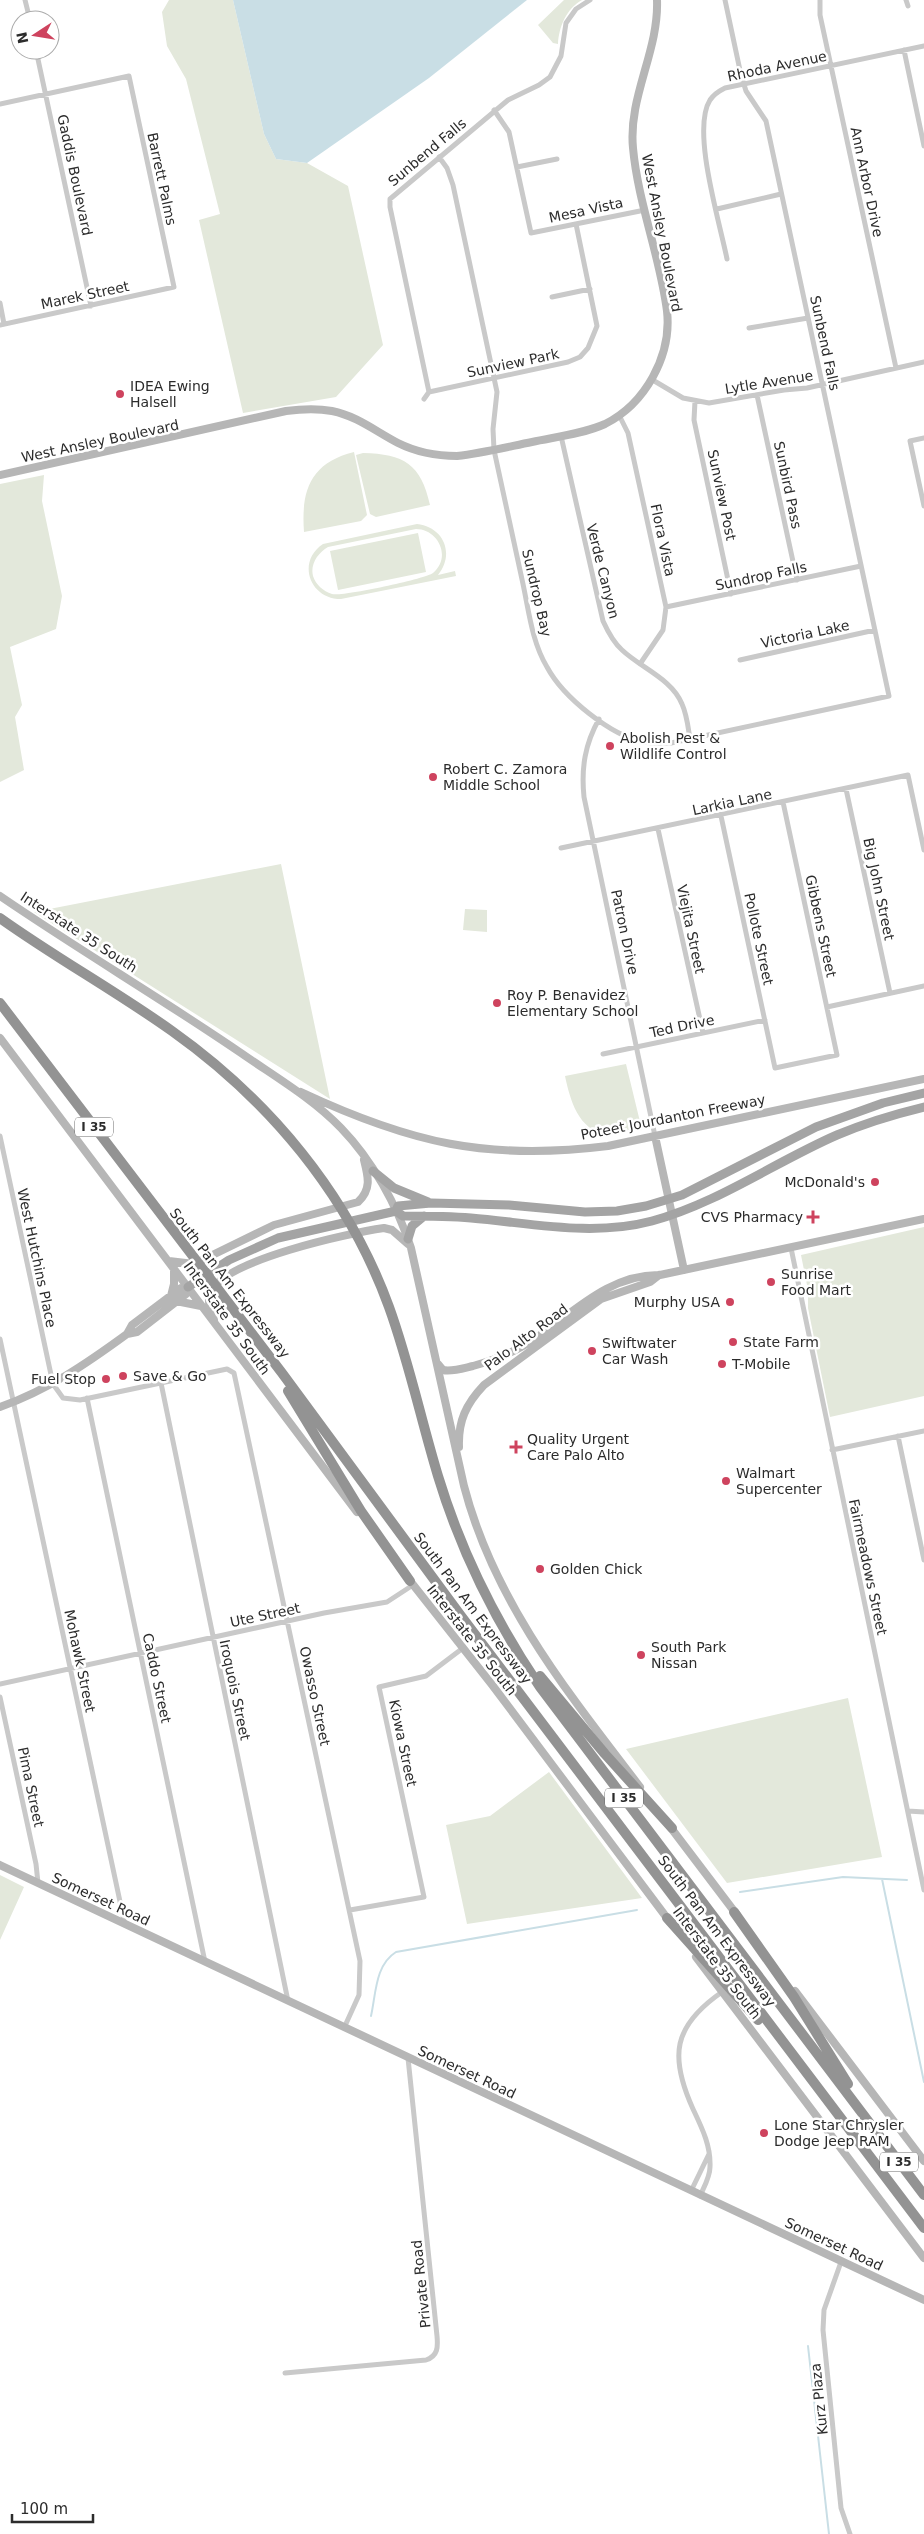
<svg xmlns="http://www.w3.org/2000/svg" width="924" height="2534" font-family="'DejaVu Sans',sans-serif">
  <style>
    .green { fill: #e3e8db; fill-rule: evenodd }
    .water { fill: #c9dee5 }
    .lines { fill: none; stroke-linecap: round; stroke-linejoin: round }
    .stream { stroke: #c9dee5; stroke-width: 2 }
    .street { stroke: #c9c9c9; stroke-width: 5 }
    .secondary { stroke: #b6b6b6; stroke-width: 8 }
    .primary { stroke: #a4a4a4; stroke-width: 9 }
    .highway { stroke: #939393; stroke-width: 10 }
    .poi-dot { fill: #ce435e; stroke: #fff; stroke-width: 2 }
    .labels { text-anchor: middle; stroke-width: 5; stroke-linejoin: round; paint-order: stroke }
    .shield { fill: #fff; stroke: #6b6b6b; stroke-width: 1 }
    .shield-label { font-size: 12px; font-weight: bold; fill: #2c2c2c }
    .street-label { font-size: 14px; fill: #2c2c2c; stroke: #fff }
    .poi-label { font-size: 14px; fill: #2c2c2c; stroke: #fff; text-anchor: start }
  </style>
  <rect width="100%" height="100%" fill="#fff"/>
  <path class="green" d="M 169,0 L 233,0 L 264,134 L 276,159 L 307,163 L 348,186 L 383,345 L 336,397 L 243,413 L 199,220 L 220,214 L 186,79 L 167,46 L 162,12 Z
    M 564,0 L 582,0 C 566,9 559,27 558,44 L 553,43 L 538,25 Z
    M 354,452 L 367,515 L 361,521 L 304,532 C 301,491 310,463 354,452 Z
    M 363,453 C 404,454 421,464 430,505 L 376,517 L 370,514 L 356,455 Z
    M 44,475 L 42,501 L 62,596 L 56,629 L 10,647 L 22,705 L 15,717 L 24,770 L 0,782 L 0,484 Z
    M 417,524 C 444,527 455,554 438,575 L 455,571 L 456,576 L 341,599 C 310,599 296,562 323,544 ZM 416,529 C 438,529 452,557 433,573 C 425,579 341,597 332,594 C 323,591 316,585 313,576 C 310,564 318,553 328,547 Z
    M 418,533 L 426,572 L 338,590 L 330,551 Z
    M 281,864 L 330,1099 L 34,912 Z
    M 465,909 L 487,910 L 487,932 L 463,930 Z
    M 626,1064 L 642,1130 C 631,1131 618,1135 607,1134 C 578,1131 570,1099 565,1076 Z
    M 924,1227 L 924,1396 L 830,1417 L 808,1308 L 808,1290 L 801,1255 Z
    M 848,1698 L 882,1857 L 727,1883 L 626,1749 Z
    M 549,1772 L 642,1898 L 467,1924 L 446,1825 L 490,1816 Z
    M 0,1875 L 24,1887 L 0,1940 Z"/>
  <path class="water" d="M 233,0 L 527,0 L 429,78 L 307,163 L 276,159 L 264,134 Z"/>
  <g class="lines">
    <path class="stream" d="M 882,1879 L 924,2082
      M 740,1892 L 843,1877 L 907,1880
      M 371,2016 C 376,1994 375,1965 396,1952 L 637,1910
      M 808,2346 L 829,2534"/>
    <path class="street" d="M 25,0 L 30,20
      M 820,0 L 820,15 L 896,368
      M 906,0 L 908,6
      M 36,50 L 91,306
      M 904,50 L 924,146
      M 0,104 L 129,76 L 174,287 L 0,325
      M 494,110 L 509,132 L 531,233 L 645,210
      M 439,157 L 447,168 L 453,185 L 497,392 L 493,429 L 494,450 C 504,495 513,539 523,584 C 529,612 532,642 547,667 C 563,697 611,736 644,742 C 653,744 662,743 671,743 L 889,696 L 766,121 L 746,91 L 741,75 L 725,0
      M 517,167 L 557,159
      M 717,209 L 781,194
      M 727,259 C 720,223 691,130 710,100 C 714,94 719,91 725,88 L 924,46
      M 552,297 L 590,289
      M 0,303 L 4,324
      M 749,328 L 808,318
      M 651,379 L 683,398 L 709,403 L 784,390 L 807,388 L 924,362
      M 429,392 L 568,362 L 580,357 L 588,348 L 597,326 L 576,224
      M 757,395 L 797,580
      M 424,399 L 429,392 L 390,207 L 390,199 L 508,100 L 539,85 L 550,77 L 561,56 L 566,23 L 576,9 L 590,0
      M 695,401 L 694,420 L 731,594
      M 619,415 L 628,433 L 666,607 L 663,630 L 640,664
      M 561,436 L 603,621 C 608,632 613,642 622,650 C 641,668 672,679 682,704 C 687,715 688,727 690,739
      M 924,438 L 910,441 L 924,506
      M 666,607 L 861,566
      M 740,660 L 875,630
      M 599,719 C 585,744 581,768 584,797 L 655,1136
      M 846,789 L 890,993
      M 721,816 L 775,1068 L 837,1055 L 783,802
      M 658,829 L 703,1033
      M 561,848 L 908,775 L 924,850
      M 827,1007 L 924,986
      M 603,1054 L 765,1020
      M 0,1136 L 53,1384 L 63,1398 L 80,1400 L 227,1369 L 234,1373 L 360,1961 L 359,1995 L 344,2028
      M 791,1248 L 924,1890
      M 0,1339 L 125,1925
      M 161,1383 L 288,2001
      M 87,1398 L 205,1962
      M 898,1436 L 924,1560
      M 832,1450 L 924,1431
      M 0,1684 L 324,1613 L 387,1602 L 413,1585
      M 0,1697 L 36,1864 L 38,1883
      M 908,1811 L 924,1812
      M 350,1910 L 424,1897 L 379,1687 L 426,1676 L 463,1648
      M 691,2191 L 709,2154
      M 700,2196 C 704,2187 710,2177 710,2167 C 711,2146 702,2128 693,2109 C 669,2056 673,2026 722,1992
      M 841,2262 L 824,2310 L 823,2330 L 841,2508 L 850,2534
      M 285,2373 L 426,2360 C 438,2356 438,2347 437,2336 L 408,2058"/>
    <path class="secondary" d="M 0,475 L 286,411 C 301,409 316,408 332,411 C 357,416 375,431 398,443 C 416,452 436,456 457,456 C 482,453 507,447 532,442 C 555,437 583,434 605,424 C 645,404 672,356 667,311 C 660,256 638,203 633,148 C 628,97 659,51 657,0
      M 0,896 C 79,950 162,999 241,1053 C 274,1076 312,1098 341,1128 C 372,1160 397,1205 411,1248 L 464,1486 C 494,1602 569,1694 640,1787
      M 0,1038 L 357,1512
      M 301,1092 C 410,1143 487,1161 608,1146 L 924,1079
      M 655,1136 L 684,1270
      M 169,1261 L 194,1264 L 274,1225 L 358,1202 C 372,1189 368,1176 364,1160
      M 171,1296 L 174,1284 L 174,1269
      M 176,1301 L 201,1306
      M 214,1320 C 211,1311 207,1302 210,1293 C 223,1260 350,1233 384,1228 L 392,1230 L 408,1244
      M 127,1334 L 137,1332 L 186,1294 L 188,1287
      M 438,1364 L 443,1370 C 452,1372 464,1368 473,1366 C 495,1360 517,1351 536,1338 C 574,1312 610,1274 660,1275 L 924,1219
      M 0,1407 C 48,1390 86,1364 127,1334 L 132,1325 L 181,1288 L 188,1287
      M 459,1447 C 458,1421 466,1404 484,1385 L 601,1299 L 650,1282 L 659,1275
      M 407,1577 L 493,1686 L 670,1922
      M 668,1824 L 737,1915
      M 0,1865 L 924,2300
      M 696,1957 L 924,2258
      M 795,1991 L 924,2161"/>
    <path class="primary" d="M 373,1171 L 394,1188 L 428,1202
      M 396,1211 L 403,1216 C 425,1216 448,1216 471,1218 C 531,1223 592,1237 652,1221 C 718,1203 775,1162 837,1135 C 865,1123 895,1114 924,1107
      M 408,1239 L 412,1226 L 424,1216
      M 188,1287 L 229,1260 L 278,1238 L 396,1211 L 398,1206 L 431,1203 L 509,1205 L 585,1212 L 617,1211 L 646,1206 L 682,1195 L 816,1127 L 883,1103 L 924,1093"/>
    <path class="highway" d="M 0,918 C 56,958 116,991 172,1031 C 269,1100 348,1194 389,1307 C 409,1362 421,1420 438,1476 C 461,1552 496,1622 540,1687 L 924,2195
      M 0,1003 L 282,1373 L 461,1616 L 924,2228
      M 288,1391 L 361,1511 L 410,1581
      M 540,1676 L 605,1754 L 672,1828
      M 734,1912 L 794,1997 L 848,2084
      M 667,1918 L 758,2020"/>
  </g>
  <g class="poi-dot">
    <circle cx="120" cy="394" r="5"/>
    <circle cx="610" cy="746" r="5"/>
    <circle cx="433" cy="777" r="5"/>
    <circle cx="497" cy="1003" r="5"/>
    <circle cx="875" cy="1182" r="5"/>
    <path d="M810.5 1209.5h5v5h5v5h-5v5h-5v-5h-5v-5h5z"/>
    <circle cx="771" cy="1282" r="5"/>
    <circle cx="730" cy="1302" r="5"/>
    <circle cx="733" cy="1342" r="5"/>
    <circle cx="592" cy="1351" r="5"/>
    <circle cx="722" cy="1364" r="5"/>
    <circle cx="123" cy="1376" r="5"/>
    <circle cx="106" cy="1379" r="5"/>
    <path d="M513.5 1439.5h5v5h5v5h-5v5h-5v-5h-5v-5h5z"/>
    <circle cx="726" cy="1481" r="5"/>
    <circle cx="540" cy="1569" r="5"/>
    <circle cx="641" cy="1655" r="5"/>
    <circle cx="764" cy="2133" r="5"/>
  </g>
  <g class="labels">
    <g class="shield">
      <rect x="75" y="1117.5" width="38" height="19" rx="4"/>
      <rect x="605" y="1788.5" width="38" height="19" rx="4"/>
      <rect x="880" y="2152.5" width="38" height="19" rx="4"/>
    </g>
    <g class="shield-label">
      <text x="94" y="1131">I 35</text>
      <text x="624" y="1802">I 35</text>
      <text x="899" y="2166">I 35</text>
    </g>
    <g class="street-label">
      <text transform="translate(777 66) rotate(-12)" y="5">Rhoda Avenue</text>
      <text transform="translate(427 152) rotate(-40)" y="5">Sunbend Falls</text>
      <text transform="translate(75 175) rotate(78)" y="5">Gaddis Boulevard</text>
      <text transform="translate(162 179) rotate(78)" y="5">Barrett Palms</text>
      <text transform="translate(867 182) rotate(78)" y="5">Ann Arbor Drive</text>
      <text transform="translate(586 210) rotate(-12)" y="5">Mesa Vista</text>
      <text transform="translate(662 233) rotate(79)" y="5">West Ansley Boulevard</text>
      <text transform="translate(85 295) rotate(-12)" y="5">Marek Street</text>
      <text transform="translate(825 343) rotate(78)" y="5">Sunbend Falls</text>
      <text transform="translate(513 363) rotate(-12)" y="5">Sunview Park</text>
      <text transform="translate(769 382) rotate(-9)" y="5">Lytle Avenue</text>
      <text transform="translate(100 441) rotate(-12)" y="5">West Ansley Boulevard</text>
      <text transform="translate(788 485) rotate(78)" y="5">Sunbird Pass</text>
      <text transform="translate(722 495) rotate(78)" y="5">Sunview Post</text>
      <text transform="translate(663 540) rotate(78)" y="5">Flora Vista</text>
      <text transform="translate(603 571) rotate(76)" y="5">Verde Canyon</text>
      <text transform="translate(761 576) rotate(-12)" y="5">Sundrop Falls</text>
      <text transform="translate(537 593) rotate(77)" y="5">Sundrop Bay</text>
      <text transform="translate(805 634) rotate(-12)" y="5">Victoria Lake</text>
      <text transform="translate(732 802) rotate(-12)" y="5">Larkia Lane</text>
      <text transform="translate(879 889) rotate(78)" y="5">Big John Street</text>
      <text transform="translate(821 926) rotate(78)" y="5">Gibbens Street</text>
      <text transform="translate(691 929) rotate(78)" y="5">Viejita Street</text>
      <text transform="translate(79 932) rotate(33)" y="5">Interstate 35 South</text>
      <text transform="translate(625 932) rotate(78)" y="5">Patron Drive</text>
      <text transform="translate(759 939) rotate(78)" y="5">Pollote Street</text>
      <text transform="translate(682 1026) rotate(-12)" y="5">Ted Drive</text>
      <text transform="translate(673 1117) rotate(-11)" y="5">Poteet Jourdanton Freeway</text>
      <text transform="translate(37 1258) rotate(78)" y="5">West Hutchins Place</text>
      <text transform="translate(230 1283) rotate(52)" y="5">South Pan Am Expressway</text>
      <text transform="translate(227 1318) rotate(54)" y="5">Interstate 35 South</text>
      <text transform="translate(526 1337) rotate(-37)" y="5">Palo Alto Road</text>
      <text transform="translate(868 1567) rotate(78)" y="5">Fairmeadows Street</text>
      <text transform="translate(473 1608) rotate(53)" y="5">South Pan Am Expressway</text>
      <text transform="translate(265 1615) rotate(-12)" y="5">Ute Street</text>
      <text transform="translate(472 1640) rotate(52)" y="5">Interstate 35 South</text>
      <text transform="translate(80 1661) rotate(78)" y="5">Mohawk Street</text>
      <text transform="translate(157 1678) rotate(78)" y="5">Caddo Street</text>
      <text transform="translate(235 1690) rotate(78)" y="5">Iroquois Street</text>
      <text transform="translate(315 1696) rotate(78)" y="5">Owasso Street</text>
      <text transform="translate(403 1743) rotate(78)" y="5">Kiowa Street</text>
      <text transform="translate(31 1787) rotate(78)" y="5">Pima Street</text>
      <text transform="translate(101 1899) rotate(25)" y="5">Somerset Road</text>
      <text transform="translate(717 1931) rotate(53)" y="5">South Pan Am Expressway</text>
      <text transform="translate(717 1963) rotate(53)" y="5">Interstate 35 South</text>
      <text transform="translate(467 2072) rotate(25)" y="5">Somerset Road</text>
      <text transform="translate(834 2244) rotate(25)" y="5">Somerset Road</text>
      <text transform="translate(421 2284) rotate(-96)" y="5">Private Road</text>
      <text transform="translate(819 2399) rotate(-96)" y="5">Kurz Plaza</text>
    </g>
    <g class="poi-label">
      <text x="130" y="391">IDEA Ewing<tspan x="130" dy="16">Halsell</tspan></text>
      <text x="620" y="743">Abolish Pest &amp;<tspan x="620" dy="16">Wildlife Control</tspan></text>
      <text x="443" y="774">Robert C. Zamora<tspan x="443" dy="16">Middle School</tspan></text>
      <text x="507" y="1000">Roy P. Benavidez<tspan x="507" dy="16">Elementary School</tspan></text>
      <text x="865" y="1187" text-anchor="end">McDonald's</text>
      <text x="803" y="1222" text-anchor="end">CVS Pharmacy</text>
      <text x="781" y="1279">Sunrise<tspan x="781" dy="16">Food Mart</tspan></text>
      <text x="720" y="1307" text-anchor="end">Murphy USA</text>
      <text x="743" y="1347">State Farm</text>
      <text x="602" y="1348">Swiftwater<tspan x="602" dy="16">Car Wash</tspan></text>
      <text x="732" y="1369">T-Mobile</text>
      <text x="133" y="1381">Save &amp; Go</text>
      <text x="96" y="1384" text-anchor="end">Fuel Stop</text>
      <text x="527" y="1444">Quality Urgent<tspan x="527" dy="16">Care Palo Alto</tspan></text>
      <text x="736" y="1478">Walmart<tspan x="736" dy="16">Supercenter</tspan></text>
      <text x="550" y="1574">Golden Chick</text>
      <text x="651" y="1652">South Park<tspan x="651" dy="16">Nissan</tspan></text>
      <text x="774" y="2130">Lone Star Chrysler<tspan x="774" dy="16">Dodge Jeep RAM</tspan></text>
    </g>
  </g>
  <g transform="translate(35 35) rotate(258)"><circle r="24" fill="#ffffff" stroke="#ababab"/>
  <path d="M0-4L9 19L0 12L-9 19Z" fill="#ce435e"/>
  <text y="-8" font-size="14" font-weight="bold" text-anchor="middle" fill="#2c2c2c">N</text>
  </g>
  <path d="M12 2514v8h81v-8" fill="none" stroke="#2c2c2c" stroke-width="2.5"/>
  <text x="20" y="2514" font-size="15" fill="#2c2c2c" stroke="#ffffff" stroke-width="4" paint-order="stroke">100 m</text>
</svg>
